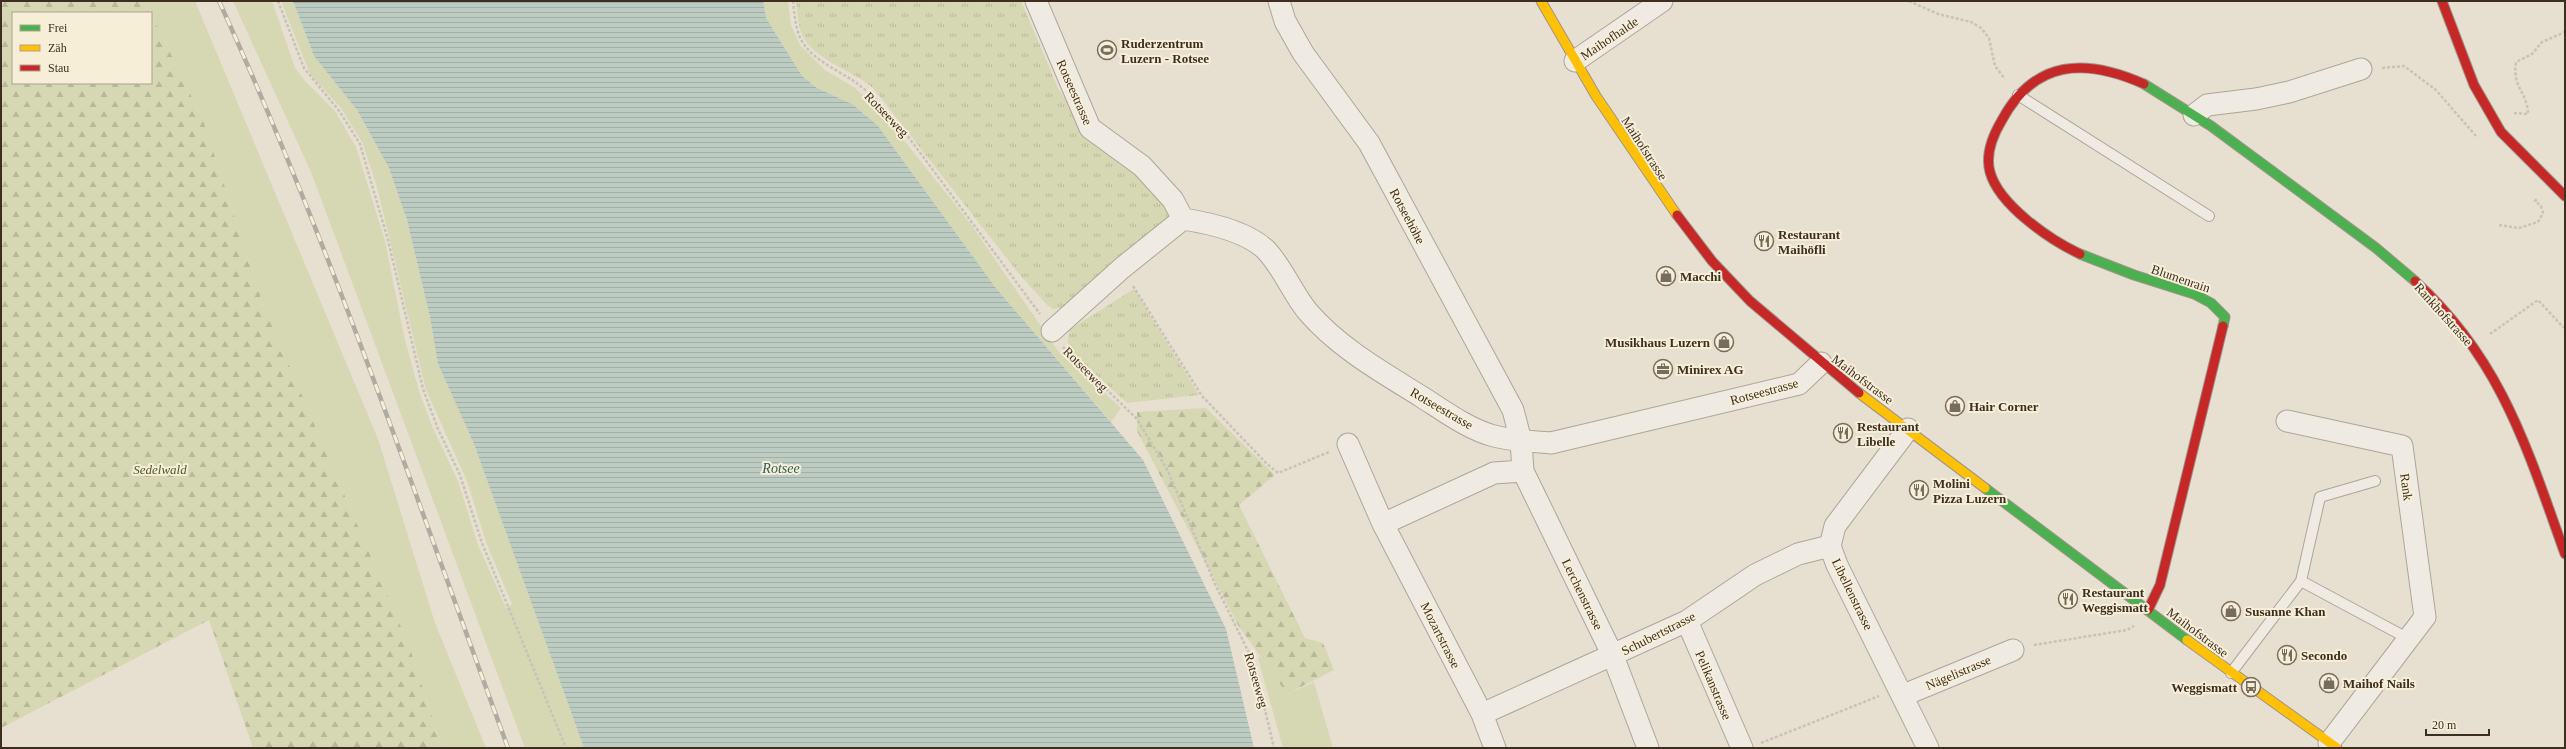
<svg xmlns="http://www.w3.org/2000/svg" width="2566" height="749" font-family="Georgia,serif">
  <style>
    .grass { fill: #d6d7b3 }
    .forest { fill: url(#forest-firs); fill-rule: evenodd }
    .park { fill: url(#park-tufts) }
    .water { fill: url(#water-rules) }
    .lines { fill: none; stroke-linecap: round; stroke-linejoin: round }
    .lane-casing { stroke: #ada599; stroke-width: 12 }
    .street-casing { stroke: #ada599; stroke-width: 23 }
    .fast-casing { stroke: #9c958a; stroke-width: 11 }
    .slow-casing { stroke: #9c958a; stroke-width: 11 }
    .jam-casing { stroke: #9c958a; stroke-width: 11 }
    .path { stroke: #c8c2b9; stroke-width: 2.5; stroke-dasharray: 3 2; stroke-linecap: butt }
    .lane { stroke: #efebe3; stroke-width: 10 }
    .street { stroke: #efebe3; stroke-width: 21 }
    .fast { stroke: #4caf50; stroke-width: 9 }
    .slow { stroke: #ffc107; stroke-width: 9 }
    .jam { stroke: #c62828; stroke-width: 9 }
    .rail-casing { stroke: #afaaa2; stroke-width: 4.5 }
    .rail { stroke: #f7eed8; stroke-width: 3; stroke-dasharray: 9; stroke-linecap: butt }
    .labels { text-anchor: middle; stroke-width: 4; stroke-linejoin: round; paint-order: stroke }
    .street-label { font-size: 13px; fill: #3d2e20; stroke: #f7eed8 }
    .poi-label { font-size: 13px; font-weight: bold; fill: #3d2e20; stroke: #f7eed8; text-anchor: start }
    .park-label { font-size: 13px; font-style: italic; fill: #4d5a26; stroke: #f7eed8 }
    .water-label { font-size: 14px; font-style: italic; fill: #2f5d5a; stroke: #f7eed8 }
  </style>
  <defs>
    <pattern id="forest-firs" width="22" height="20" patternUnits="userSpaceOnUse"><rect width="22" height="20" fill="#d6d7b3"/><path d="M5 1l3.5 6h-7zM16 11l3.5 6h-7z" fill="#b9b99a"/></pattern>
    <pattern id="park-tufts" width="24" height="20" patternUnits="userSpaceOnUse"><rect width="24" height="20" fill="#d6d7b3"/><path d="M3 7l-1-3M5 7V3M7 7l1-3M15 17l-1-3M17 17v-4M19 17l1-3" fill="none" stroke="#b9b99a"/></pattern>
    <pattern id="water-rules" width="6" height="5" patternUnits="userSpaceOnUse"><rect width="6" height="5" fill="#bcccc2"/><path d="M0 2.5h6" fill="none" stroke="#a2b0a6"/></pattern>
  </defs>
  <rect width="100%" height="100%" fill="#e7e0d1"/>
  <path class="grass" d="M 145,1 L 195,1 L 378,439 L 435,623 L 486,748 L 442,748 L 410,648 L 264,307 L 203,120 Z
    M 233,1 L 272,1 L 295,68 L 305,81 L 335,111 L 356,147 L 385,241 L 404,336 L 419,391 L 432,426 L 458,481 L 478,545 L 506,608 L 512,604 L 486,542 L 467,481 L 426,390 L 377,187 L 363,144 L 341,108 L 310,74 L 281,1 L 293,1 L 314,56 L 357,110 L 389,168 L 407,220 L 430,317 L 438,364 L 474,444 L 584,748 L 525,748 L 311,172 Z
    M 788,1 L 791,25 L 800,45 L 825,70 L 855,88 L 883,114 L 970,223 L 1058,351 L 1121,408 L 1111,422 L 995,287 L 852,104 L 817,88 L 802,76 L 766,18 L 762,2 Z
    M 1260,656 L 1287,694 L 1314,682 L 1333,748 L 1283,748 L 1258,658 Z"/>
  <path class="forest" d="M 1,1 L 145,1 L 203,120 L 264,307 L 410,648 L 442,748 L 253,748 L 209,620 L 1,728 ZM 13,13 L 151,13 L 151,83 L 13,83 Z
    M 1206,408 L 1275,475 L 1239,505 L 1305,638 L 1323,643 L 1334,670 L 1287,694 L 1238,625 L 1137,431 L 1137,412 Z"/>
  <path class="park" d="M 796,1 L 1021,1 L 1058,88 L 1078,119 L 1155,187 L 1171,214 L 1163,227 L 1071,303 L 1061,308 L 1053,309 L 1047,305 L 1020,275 L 873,88 C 852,69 808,59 800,29 C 798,20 797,10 796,1 Z
    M 1134,289 L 1199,395 L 1127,403 L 1070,351 L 1068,343 L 1069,330 Z"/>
  <path class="water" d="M 293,1 L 763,1 L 766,18 L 802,76 L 817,88 L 852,104 L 877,125 L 995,287 L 1143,460 L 1226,629 L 1254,748 L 584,748 L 474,444 L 438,364 L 430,317 L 407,220 L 389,168 L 357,110 L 314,56 Z"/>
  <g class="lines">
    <g class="lane-casing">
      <path id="lane" d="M 2018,95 L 2209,216
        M 2375,481 L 2320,497 L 2301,581 L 2409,639
        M 2231,673 L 2301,581"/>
    </g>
    <g class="street-casing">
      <path id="street" d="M 1036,1 L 1090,128 L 1142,166 L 1173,200 L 1183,219
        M 1279,1 L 1285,21 L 1303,53 L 1369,143 L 1513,410 L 1521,441 L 1523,471 L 1613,656 L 1648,748
        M 1575,61 L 1662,1
        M 2194,115 L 2207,105 L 2256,99 L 2289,92 L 2361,69
        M 1052,331 L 1122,268 L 1183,219 C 1209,223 1245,231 1265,249 C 1283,267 1292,293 1308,312 C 1339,348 1382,372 1422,397 C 1444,411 1468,429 1494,436 C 1512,441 1532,441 1551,443 L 1799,384 L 1821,363
        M 2287,421 L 2402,446 L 2425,617 L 2329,743
        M 1908,429 L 1835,526 L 1830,546 L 1837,565 L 1928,748
        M 1348,444 L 1383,524 L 1482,714 L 1495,748
        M 1383,524 L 1494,473 L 1523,471
        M 1687,621 L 1742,748
        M 1904,695 L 2013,650
        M 1482,714 L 1687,621 L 1755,575 L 1798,554 L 1830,546"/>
    </g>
    <g class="fast-casing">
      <path id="fast" d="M 2144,84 L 2211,126 L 2376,248 L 2415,281
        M 2080,254 L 2134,275 L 2194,294 L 2211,303 L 2225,317 L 2223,326
        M 1985,488 L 2187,640"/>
    </g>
    <g class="slow-casing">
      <path id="slow" d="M 1541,1 L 1596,96 L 1677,215
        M 1859,393 L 1985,488
        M 2187,640 L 2337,748"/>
    </g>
    <g class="jam-casing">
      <path id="jam" d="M 2442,1 L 2474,85 L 2501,132 L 2565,196
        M 1677,215 L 1712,261 L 1750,301 L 1859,393
        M 2080,254 C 2050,240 1999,205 1990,172 C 1985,154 1993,135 2002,120 C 2035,59 2086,58 2144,84
        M 2415,281 C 2501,359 2527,448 2565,554
        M 2148,610 L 2160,585 L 2223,326"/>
    </g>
    <path class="path" d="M 278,1 L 304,68 L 340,112 L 360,144 L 388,240 L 423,389 L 438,429 L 460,475 L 482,543 L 566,748
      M 793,1 C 794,11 795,22 798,32 C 805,57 835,68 855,82 C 872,94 887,111 901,127 L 1040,314
      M 1909,1 L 1938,14 L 1971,22 L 1981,28 L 1989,38 L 1995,66 L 2005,79
      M 2382,68 L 2404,66 L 2436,90 L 2476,136
      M 2514,113 L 2528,114 C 2527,90 2512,89 2516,62 L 2532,54 L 2542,42 L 2565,32
      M 2499,225 L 2519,228 L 2538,222 L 2543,213 L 2541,206 L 2535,201 L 2538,198
      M 1133,286 L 1202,396 L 1267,464 L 1278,473 L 1329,452
      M 2490,334 L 2538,300 L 2563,327 L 2565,326
      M 1063,347 L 1137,419 L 1168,471 L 1214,582 L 1254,663 L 1274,748
      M 2034,645 L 2127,630 L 2134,626
      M 1761,743 L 1879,696"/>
    <use href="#lane" class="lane"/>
    <use href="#street" class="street"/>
    <use href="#fast" class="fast"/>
    <use href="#slow" class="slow"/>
    <use href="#jam" class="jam"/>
    <g class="rail-casing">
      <path id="rail" d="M 219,1 C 330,244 416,497 508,748"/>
    </g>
    <use href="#rail" class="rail"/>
  </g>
  <defs>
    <g id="stadium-ring" transform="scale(1)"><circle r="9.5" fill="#f7eed8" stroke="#786c5e" stroke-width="1.5"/><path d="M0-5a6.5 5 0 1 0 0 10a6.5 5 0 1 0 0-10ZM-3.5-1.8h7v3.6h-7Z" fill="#786c5e"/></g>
    <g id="restaurant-ring" transform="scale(1)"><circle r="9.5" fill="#f7eed8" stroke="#786c5e" stroke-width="1.5"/><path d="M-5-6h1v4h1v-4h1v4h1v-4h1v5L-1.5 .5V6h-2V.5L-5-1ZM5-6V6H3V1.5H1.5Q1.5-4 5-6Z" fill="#786c5e"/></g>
    <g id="shop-ring" transform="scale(1)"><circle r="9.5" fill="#f7eed8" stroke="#786c5e" stroke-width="1.5"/><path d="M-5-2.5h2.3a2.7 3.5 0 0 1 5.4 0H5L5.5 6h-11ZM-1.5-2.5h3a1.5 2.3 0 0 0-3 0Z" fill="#786c5e"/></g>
    <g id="office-ring" transform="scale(1)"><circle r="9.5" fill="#f7eed8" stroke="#786c5e" stroke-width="1.5"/><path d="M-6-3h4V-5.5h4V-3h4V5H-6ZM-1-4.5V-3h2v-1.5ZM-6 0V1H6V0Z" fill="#786c5e"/></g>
    <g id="bus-ring" transform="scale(1)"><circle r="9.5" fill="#f7eed8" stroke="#786c5e" stroke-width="1.5"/><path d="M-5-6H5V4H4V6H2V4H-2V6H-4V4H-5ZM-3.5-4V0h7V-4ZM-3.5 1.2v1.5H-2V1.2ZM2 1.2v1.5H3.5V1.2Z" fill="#786c5e"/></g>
  </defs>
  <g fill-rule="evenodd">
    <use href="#stadium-ring" x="1107" y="50"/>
    <use href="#restaurant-ring" x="1764" y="241"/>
    <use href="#shop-ring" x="1666" y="276"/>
    <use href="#shop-ring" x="1724" y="342"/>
    <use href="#office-ring" x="1663" y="369"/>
    <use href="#shop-ring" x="1955" y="406"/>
    <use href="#restaurant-ring" x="1843" y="433"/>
    <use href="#restaurant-ring" x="1919" y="490"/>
    <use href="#restaurant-ring" x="2068" y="599"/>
    <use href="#shop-ring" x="2231" y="611"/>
    <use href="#restaurant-ring" x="2287" y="655"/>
    <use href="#shop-ring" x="2329" y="683"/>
    <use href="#bus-ring" x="2251" y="687"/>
  </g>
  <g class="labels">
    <g class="street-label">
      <text transform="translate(1609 38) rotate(-34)" y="5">Maihofhalde</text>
      <text transform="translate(1075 92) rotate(66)" y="5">Rotseestrasse</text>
      <text transform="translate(887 114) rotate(46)" y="5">Rotseeweg</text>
      <text transform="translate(1645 148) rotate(57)" y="5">Maihofstrasse</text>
      <text transform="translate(1408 216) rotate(62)" y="5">Rotseehöhe</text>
      <text transform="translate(2181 278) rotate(19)" y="5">Blumenrain</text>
      <text transform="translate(2444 314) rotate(48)" y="5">Rankhofstrasse</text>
      <text transform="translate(1086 369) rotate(45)" y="5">Rotseeweg</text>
      <text transform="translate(1863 379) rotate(37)" y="5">Maihofstrasse</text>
      <text transform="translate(1764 391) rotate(-15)" y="5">Rotseestrasse</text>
      <text transform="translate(1442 408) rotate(30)" y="5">Rotseestrasse</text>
      <text transform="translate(2407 487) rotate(82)" y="5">Rank</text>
      <text transform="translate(1583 594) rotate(64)" y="5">Lerchenstrasse</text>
      <text transform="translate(1853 594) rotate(64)" y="5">Libellenstrasse</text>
      <text transform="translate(2198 632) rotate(37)" y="5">Maihofstrasse</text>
      <text transform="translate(1658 633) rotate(-27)" y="5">Schubertstrasse</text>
      <text transform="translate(1441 635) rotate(63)" y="5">Mozartstrasse</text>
      <text transform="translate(1958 672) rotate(-23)" y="5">Nägelistrasse</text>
      <text transform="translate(1257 680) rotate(74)" y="5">Rotseeweg</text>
      <text transform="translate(1714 685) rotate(67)" y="5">Pelikanstrasse</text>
    </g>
    <g class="poi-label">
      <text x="1121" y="48">Ruderzentrum<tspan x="1121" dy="15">Luzern - Rotsee</tspan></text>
      <text x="1778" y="239">Restaurant<tspan x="1778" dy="15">Maihöfli</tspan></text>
      <text x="1680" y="281">Macchi</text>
      <text x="1710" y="347" text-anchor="end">Musikhaus Luzern</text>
      <text x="1677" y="374">Minirex AG</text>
      <text x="1969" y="411">Hair Corner</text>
      <text x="1857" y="431">Restaurant<tspan x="1857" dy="15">Libelle</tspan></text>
      <text x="1933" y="488">Molini<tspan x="1933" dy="15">Pizza Luzern</tspan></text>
      <text x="2082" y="597">Restaurant<tspan x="2082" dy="15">Weggismatt</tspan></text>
      <text x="2245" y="616">Susanne Khan</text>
      <text x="2301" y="660">Secondo</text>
      <text x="2343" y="688">Maihof Nails</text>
      <text x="2237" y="692" text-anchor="end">Weggismatt</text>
    </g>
    <g class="park-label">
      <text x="160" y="474">Sedelwald</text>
    </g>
    <g class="water-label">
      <text x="781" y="473">Rotsee</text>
    </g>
  </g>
  <rect width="2566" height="749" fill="none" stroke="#3d2e20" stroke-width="4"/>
  <rect x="12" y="12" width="140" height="72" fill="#f7eed8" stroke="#ada18e"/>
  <rect x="20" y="25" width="20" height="6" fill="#4caf50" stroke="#ada18e"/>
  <text x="48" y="32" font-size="12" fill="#3d2e20">Frei</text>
  <rect x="20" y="45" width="20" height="6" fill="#ffc107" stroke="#ada18e"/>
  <text x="48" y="52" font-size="12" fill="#3d2e20">Zäh</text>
  <rect x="20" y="65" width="20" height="6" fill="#c62828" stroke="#ada18e"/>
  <text x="48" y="72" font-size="12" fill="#3d2e20">Stau</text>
  <path d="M2426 729v6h63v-6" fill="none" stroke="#3d2e20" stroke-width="2"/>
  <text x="2432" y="729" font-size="12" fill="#3d2e20" stroke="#f7eed8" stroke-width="3" paint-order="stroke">20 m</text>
</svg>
